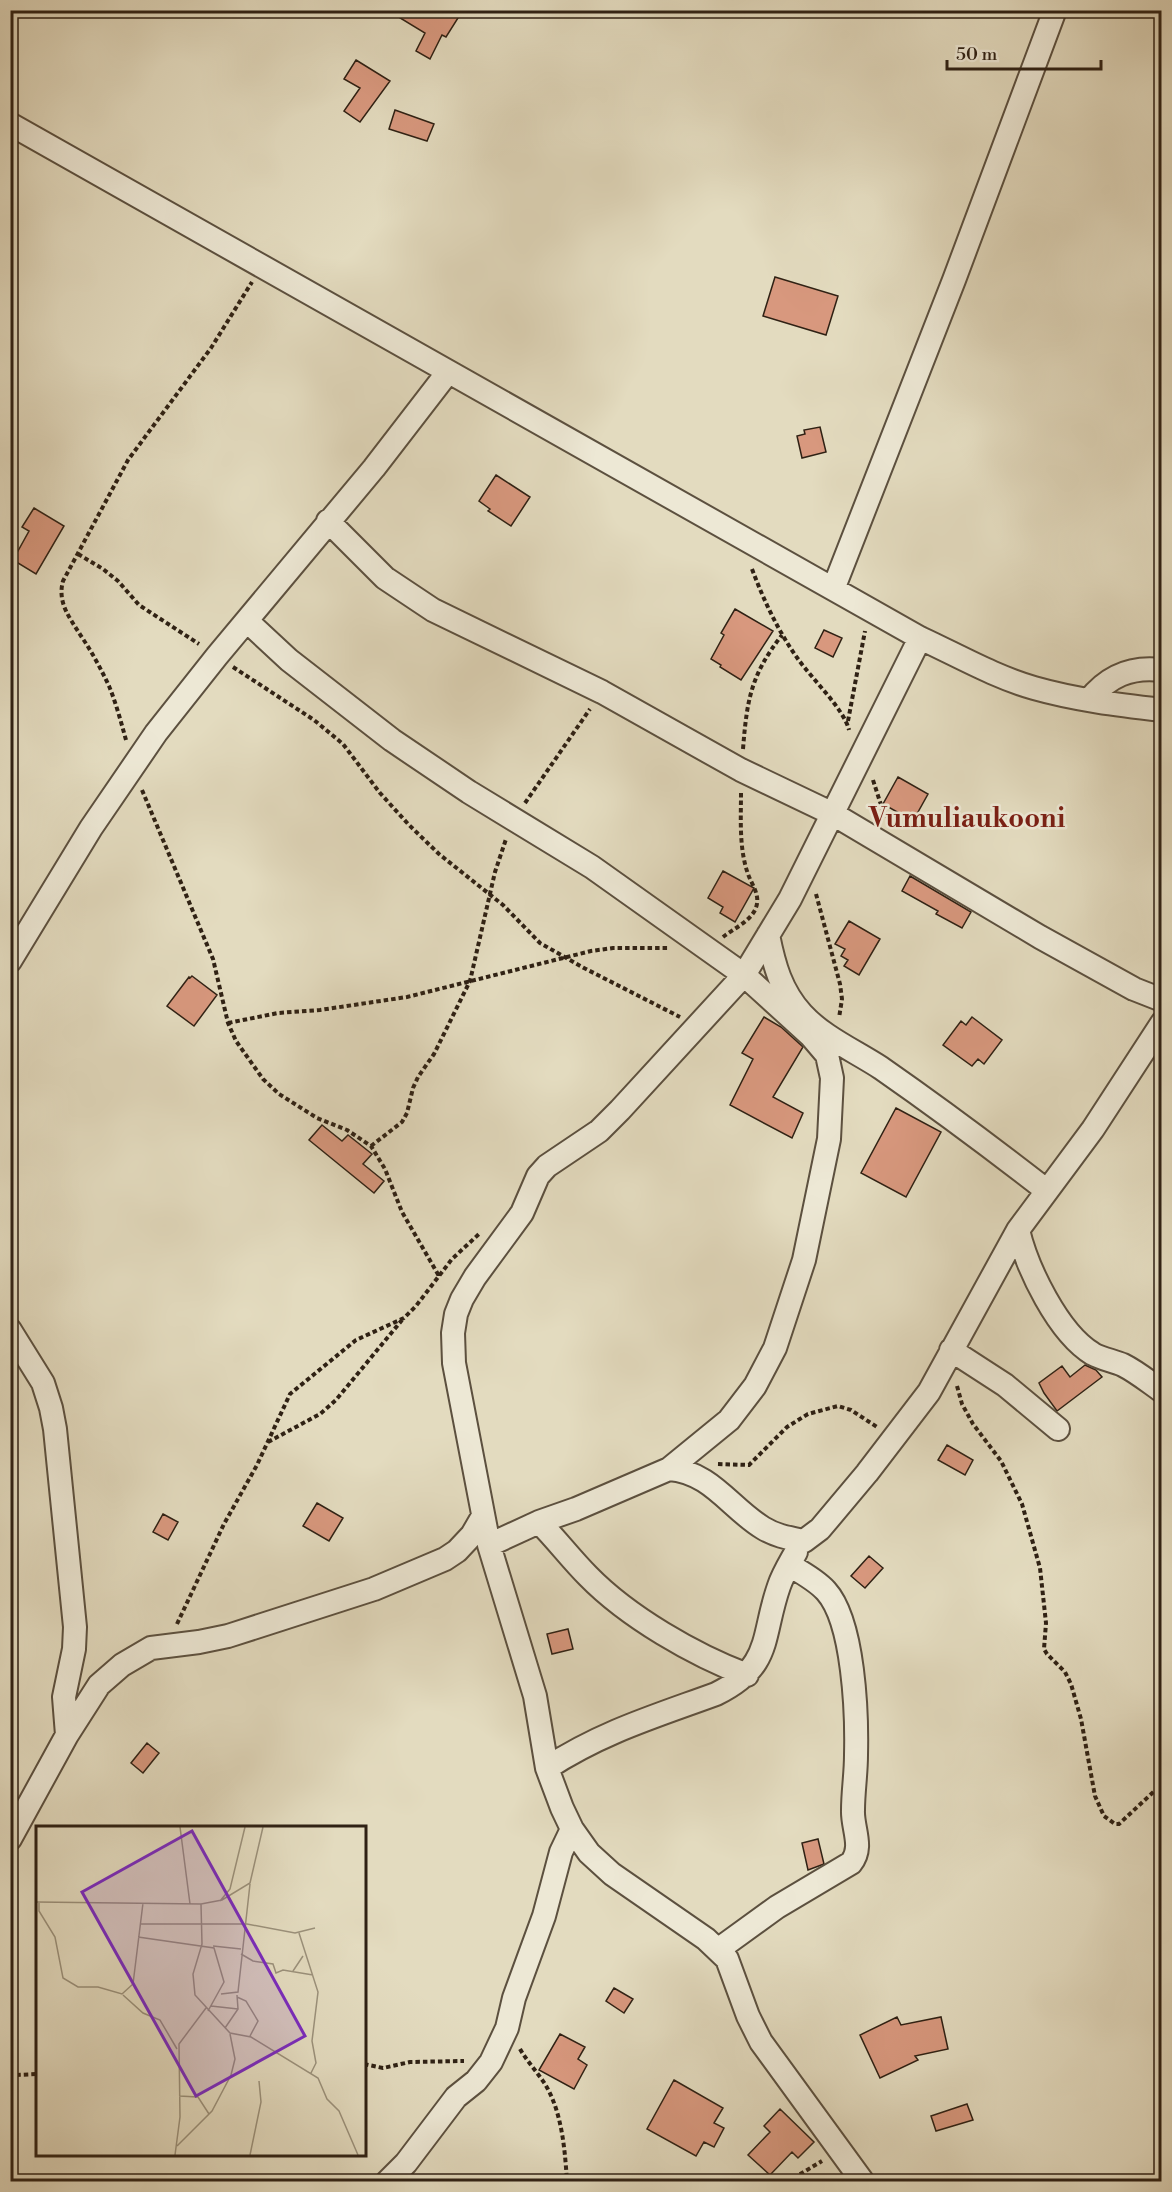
<svg xmlns="http://www.w3.org/2000/svg" width="1172" height="2192" font-family="'Libre Bodoni',serif">
  <style>
    .building { fill: #d8987e; stroke: #2f2114; stroke-width: 1.5 }
    .lines { fill: none; stroke-linecap: round; stroke-linejoin: round }
    .minor-casing { stroke: #5c503f; stroke-width: 26 }
    .path { stroke: #2f2114; stroke-width: 4; stroke-dasharray: 4.5 3; stroke-linecap: butt }
    .minor { stroke: #ede8d5; stroke-width: 22 }
    .labels { text-anchor: middle; stroke-width: 5; stroke-linejoin: round; paint-order: stroke }
    .quarter-label { font-size: 27px; font-weight: bold; fill: #7a1f14; stroke: #ede8d5 }
    .inset-road { fill: none; stroke: #9b917b; stroke-width: 1.5 }
    .view { fill: #7b2cbf; fill-opacity: 0.15; stroke: #7b2cbf; stroke-width: 3 }
    .inset-edge { fill: none; stroke: #2f2114; stroke-width: 3 }
  </style>
  <rect width="100%" height="100%" fill="#e3dbbf"/>
  <filter id="stains"><feTurbulence type="fractalNoise" baseFrequency=".00333" numOctaves="4"/><feColorMatrix values="0 0 0 0 .2 0 0 0 0 .09 0 0 0 0 .02 0 0 0 .5 -.17"/></filter>
  <radialGradient id="worn" r=".72"><stop offset=".6" stop-color="#630" stop-opacity="0"/><stop offset="1" stop-color="#630" stop-opacity=".3"/></radialGradient>
  <path class="building" d="M 387,10 L 454,10 L 452,14 L 458,18 L 446,37 L 442,35 L 430,59 L 416,51 L 425,33 Z
    M 356,60 L 390,81 L 360,122 L 344,111 L 360,88 L 344,79 Z
    M 395,110 L 434,124 L 427,141 L 389,129 Z
    M 775,277 L 838,296 L 826,335 L 763,316 Z
    M 820,427 L 826,452 L 802,458 L 797,436 L 805,434 L 804,430 Z
    M 496,475 L 530,497 L 511,526 L 488,511 L 490,509 L 479,501 Z
    M 34,508 L 64,526 L 36,574 L 13,560 L 29,531 L 22,527 Z
    M 735,609 L 773,631 L 741,680 L 720,667 L 721,665 L 711,659 L 724,635 L 721,633 Z
    M 824,630 L 842,638 L 833,657 L 815,648 Z
    M 898,777 L 928,794 L 913,821 L 883,804 Z
    M 723,871 L 754,888 L 735,922 L 720,913 L 723,907 L 708,898 Z
    M 910,876 L 971,912 L 962,928 L 936,914 L 938,911 L 902,891 Z
    M 849,921 L 880,939 L 859,975 L 844,966 L 848,960 L 841,956 L 845,949 L 835,944 Z
    M 192,976 L 217,995 L 194,1026 L 167,1006 L 189,977 L 190,978 Z
    M 764,1017 L 781,1027 L 803,1047 L 773,1097 L 803,1113 L 792,1138 L 730,1105 L 753,1059 L 742,1053 Z
    M 972,1017 L 1002,1040 L 984,1064 L 978,1059 L 972,1066 L 943,1045 L 961,1021 L 966,1025 Z
    M 896,1108 L 941,1132 L 906,1197 L 861,1173 Z
    M 322,1125 L 342,1141 L 348,1135 L 372,1154 L 363,1164 L 384,1181 L 374,1193 L 309,1140 Z
    M 1085,1365 L 1096,1370 L 1102,1377 L 1057,1411 L 1044,1393 L 1039,1383 L 1062,1366 L 1070,1377 Z
    M 947,1445 L 973,1460 L 965,1475 L 938,1460 Z
    M 317,1503 L 343,1518 L 329,1541 L 303,1526 Z
    M 163,1514 L 178,1522 L 168,1540 L 153,1532 Z
    M 869,1556 L 883,1568 L 865,1588 L 851,1576 Z
    M 568,1629 L 573,1649 L 552,1654 L 547,1634 Z
    M 147,1743 L 159,1753 L 143,1773 L 131,1763 Z
    M 818,1839 L 824,1864 L 808,1870 L 802,1843 Z
    M 614,1988 L 633,1999 L 624,2013 L 606,2001 Z
    M 897,2017 L 901,2025 L 941,2017 L 948,2049 L 915,2056 L 918,2060 L 880,2078 L 860,2035 Z
    M 560,2034 L 585,2047 L 578,2059 L 587,2065 L 574,2089 L 539,2070 Z
    M 674,2080 L 723,2108 L 714,2123 L 724,2128 L 714,2147 L 704,2142 L 696,2156 L 647,2129 Z
    M 967,2104 L 973,2120 L 936,2131 L 931,2116 Z
    M 780,2109 L 814,2142 L 798,2158 L 792,2152 L 770,2175 L 748,2155 L 770,2132 L 764,2126 Z"/>
  <g class="lines">
    <g class="minor-casing">
      <path id="minor" d="M 10,124 L 920,638 C 957,655 995,677 1034,688 C 1076,700 1119,705 1162,710
        M 328,521 L 385,578 L 433,610 L 602,692 L 741,770 L 833,814 L 1040,937 L 1134,989 L 1162,1000
        M 834,587 L 954,280 L 1055,10
        M 247,621 L 289,660 L 392,740 L 469,792 L 592,867 L 744,975 L 810,1035 L 827,1055 L 832,1078 L 829,1139 L 804,1260 L 775,1348 L 755,1386 L 729,1420 L 669,1469 L 576,1509 L 539,1522 L 489,1545
        M 1089,700 C 1108,676 1131,666 1162,670
        M 768,935 C 774,965 781,991 802,1014 C 823,1037 855,1051 881,1068 C 937,1107 992,1148 1046,1190
        M 10,961 L 91,828 L 156,733 L 217,656 L 374,468 L 448,372
        M 1018,1230 C 1027,1268 1058,1333 1093,1354 C 1102,1359 1114,1361 1123,1365 C 1137,1372 1149,1382 1162,1391
        M 10,1330 L 43,1383 L 51,1408 L 55,1429 L 75,1627 L 74,1649 L 64,1697 L 67,1735
        M 951,1350 L 1005,1385 L 1058,1429
        M 669,1469 C 711,1472 730,1508 763,1528 C 776,1536 789,1538 804,1541 L 820,1529 L 867,1473 L 929,1392 L 1018,1230 L 1093,1129 L 1162,1023
        M 539,1522 C 556,1539 571,1559 588,1576 C 628,1617 694,1655 747,1675
        M 547,1768 C 602,1732 656,1716 716,1694 C 773,1666 761,1637 779,1586 C 783,1574 790,1563 796,1552
        M 10,1839 L 67,1735 L 99,1685 L 122,1665 L 151,1648 L 199,1642 L 228,1636 L 374,1589 L 445,1559 L 457,1551 L 472,1535 L 483,1516
        M 719,1949 L 777,1907 L 851,1863 C 864,1847 852,1828 853,1810 C 853,1792 856,1774 856,1755 C 857,1714 854,1622 826,1591 C 816,1580 801,1572 789,1565
        M 387,2182 L 406,2163 L 456,2097 L 476,2081 L 491,2062 L 507,2028 L 514,1998 L 544,1916 L 561,1852 L 572,1829
        M 863,2182 L 761,2042 L 748,2016 L 727,1959 L 706,1939 L 612,1874 L 589,1853 L 572,1829 L 562,1808 L 547,1768 L 535,1696 L 489,1545 L 454,1363 L 453,1333 L 456,1314 L 462,1299 L 475,1277 L 522,1213 L 538,1176 L 547,1166 L 599,1131 L 620,1110 L 744,975 L 790,899 L 920,638"/>
    </g>
    <path class="path" d="M 78,554 L 103,569 L 118,581 L 139,605 L 199,644
      M 752,569 C 764,601 778,631 798,659 C 812,679 844,709 849,730
      M 233,667 L 314,720 L 343,744 L 380,793 L 409,825 L 439,854 L 503,905 L 540,943 L 584,968 L 680,1017
      M 848,721 L 865,631
      M 126,740 C 121,722 116,703 109,686 C 101,669 92,652 81,636 C 70,618 57,603 63,581 L 128,460 L 211,348 L 252,282
      M 743,749 C 747,699 751,675 782,635
      M 873,780 L 882,808 L 891,823
      M 142,790 L 213,959 L 228,1023 L 236,1041 L 263,1079 L 279,1094 L 317,1118 L 347,1130 L 371,1146 L 385,1169 L 402,1212 L 439,1276
      M 525,803 L 590,709
      M 816,894 L 840,984 L 842,999 L 839,1018
      M 723,937 C 733,929 749,922 755,910 C 762,895 751,885 747,871 C 739,846 741,818 741,792
      M 228,1023 L 278,1013 L 320,1010 L 407,997 L 591,951 L 613,948 L 669,948
      M 371,1146 L 402,1122 L 407,1113 L 413,1088 L 418,1077 L 434,1054 L 470,981 L 495,872 L 506,839
      M 957,1386 L 962,1404 L 973,1424 L 1001,1461 L 1022,1504 L 1040,1568 L 1046,1623 L 1044,1649 L 1047,1654 L 1065,1672 L 1071,1684 L 1081,1719 L 1095,1796 L 1104,1816 L 1115,1824 L 1119,1824 L 1162,1784
      M 268,1442 L 320,1414 L 336,1400 L 402,1320
      M 718,1464 L 749,1465 L 787,1427 L 808,1414 L 838,1406 L 851,1410 L 877,1427
      M 177,1624 L 224,1524 L 257,1465 L 290,1394 L 356,1340 L 404,1318 L 416,1306 L 452,1259 L 479,1234
      M 520,2049 C 527,2061 537,2072 545,2084 C 562,2112 565,2150 567,2182
      M 364,2064 L 383,2068 L 410,2062 L 464,2061
      M 10,2071 L 16,2075 L 38,2074
      M 787,2182 L 822,2161"/>
    <use href="#minor" class="minor"/>
  </g>
  <g class="labels">
    <g class="quarter-label">
      <text x="967" y="827">Vumuliaukooni</text>
    </g>
  </g>
  <g transform="translate(36 1826)">
    <rect width="330" height="330" fill="#e3dbbf"/>
    <path class="inset-road" d="M 144,1 L 154,78M 184,75 L 194,63 L 209,1M 0,76 L 165,78 L 186,74 L 214,57 L 227,1M 3,77 L 3,85 L 19,111 L 27,152 L 42,161 L 62,161 L 86,168 L 97,158 L 107,77M 165,78 L 166,118 L 157,148 L 159,169 L 194,207 L 215,211 L 282,252 L 291,273 L 303,285 L 322,329M 104,98 L 211,98 L 259,107 L 279,102M 263,107 L 282,166 L 276,215 L 280,237 L 275,247M 102,111 L 178,122 L 188,156 L 172,185M 177,120 L 205,123M 205,128 L 217,135 L 237,138 L 240,147 L 247,144 L 277,149M 257,145 L 267,130M 185,168 L 202,166 L 214,58M 87,169 L 107,187 L 124,194 L 141,223M 201,171 L 210,175 L 222,195 L 214,210M 175,180 L 202,183M 189,202 L 202,183 L 201,169M 143,270 L 162,271 L 173,288M 141,320 L 176,285 L 195,249 L 199,233 L 194,208M 139,329 L 144,291 L 143,218 L 170,182M 214,329 L 225,276 L 223,255"/>
    <path class="view" d="M 156,5 L 269,210 L 160,270 L 46,66 Z"/>
    <rect width="330" height="330" class="inset-edge"/>
  </g>
  <rect width="1172" height="2192" fill="none" stroke="#e3dbbf" stroke-width="36"/>
  <rect x="12" y="12" width="1148" height="2168" fill="none" stroke="#2f2114" stroke-width="3"/>
  <rect x="18" y="18" width="1136" height="2156" fill="none" stroke="#2f2114" stroke-width="1.5"/>
  <path d="M947 60v9h154v-9" fill="none" stroke="#2f2114" stroke-width="3"/>
  <text x="956" y="60" font-size="18" fill="#2f2114" stroke="#ede8d5" stroke-width="4.5" paint-order="stroke">50 m</text>
  <rect width="100%" height="100%" filter="url(#stains)"/>
  <rect width="100%" height="100%" fill="url(#worn)"/>
</svg>
